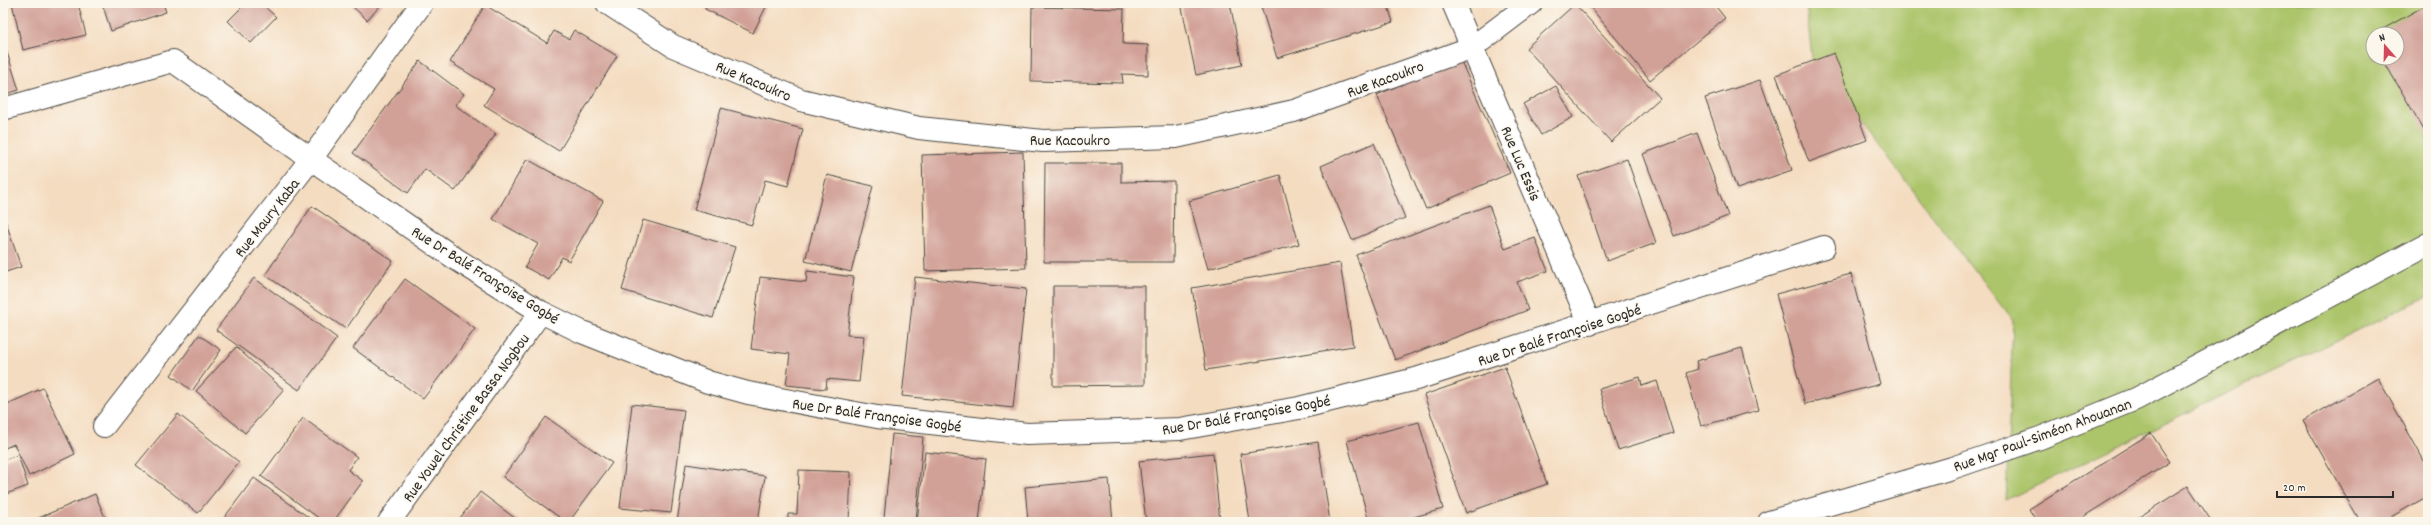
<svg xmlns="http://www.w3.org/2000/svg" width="2431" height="525" font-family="Dekko,sans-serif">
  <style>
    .green { fill: #acc56b; stroke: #6c784b; fill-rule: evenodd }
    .building { fill: #d1a097 }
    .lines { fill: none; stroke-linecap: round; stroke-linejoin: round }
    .minor-casing { stroke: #494641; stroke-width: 24 }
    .minor { stroke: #fff; stroke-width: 22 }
    .labels { text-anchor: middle; stroke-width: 3; stroke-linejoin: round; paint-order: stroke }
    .street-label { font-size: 16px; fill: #2b2b2b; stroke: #fbf7ec }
  </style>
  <rect width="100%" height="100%" fill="#fbf7ec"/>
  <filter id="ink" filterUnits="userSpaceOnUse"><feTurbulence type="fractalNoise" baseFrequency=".025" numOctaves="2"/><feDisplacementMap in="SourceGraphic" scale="8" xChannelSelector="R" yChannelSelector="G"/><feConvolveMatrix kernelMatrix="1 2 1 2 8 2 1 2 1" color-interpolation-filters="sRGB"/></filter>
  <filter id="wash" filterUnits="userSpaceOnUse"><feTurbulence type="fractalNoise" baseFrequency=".012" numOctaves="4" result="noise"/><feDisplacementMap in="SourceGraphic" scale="16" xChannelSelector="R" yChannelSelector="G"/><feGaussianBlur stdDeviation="0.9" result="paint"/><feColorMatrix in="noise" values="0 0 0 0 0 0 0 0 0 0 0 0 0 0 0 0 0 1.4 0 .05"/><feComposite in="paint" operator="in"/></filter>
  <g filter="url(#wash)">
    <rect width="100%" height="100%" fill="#f4dcc0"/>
    <path class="green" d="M 1806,3 L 2428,3 L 2428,296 L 2006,500 L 2013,321 L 1812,59 ZM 2373,34 L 2397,34 L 2397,58 L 2373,58 Z"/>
    <g id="blocks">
      <path class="building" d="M 12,3 L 78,3 L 86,35 L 23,50 Z
        M 102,3 L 163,3 L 166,12 L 111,31 Z
        M 246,3 L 261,3 L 276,17 L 251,43 L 228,21 Z
        M 349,3 L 383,3 L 367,20 Z
        M 708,3 L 768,3 L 753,33 L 705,9 Z
        M 1181,3 L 1230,3 L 1242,65 L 1196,75 Z
        M 1260,3 L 1387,3 L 1393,22 L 1277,58 Z
        M 1587,3 L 1713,3 L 1725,18 L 1650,80 Z
        M 1575,4 L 1660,98 L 1611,142 L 1526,48 Z
        M 2428,4 L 2428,137 L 2382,58 L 2397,58 L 2397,34 L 2374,34 Z
        M 485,5 L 547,43 L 554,31 L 569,39 L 574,30 L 617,56 L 559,151 L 484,105 L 494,89 L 450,62 Z
        M 1032,7 L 1124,9 L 1123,44 L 1148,45 L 1148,75 L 1122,74 L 1123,83 L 1031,81 Z
        M 3,40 L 19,90 L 3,95 Z
        M 1834,53 L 1867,140 L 1809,162 L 1776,75 Z
        M 1460,59 L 1510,173 L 1426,209 L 1377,95 Z
        M 420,61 L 464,94 L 455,105 L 496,134 L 455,191 L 425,169 L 408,193 L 353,153 Z
        M 1760,80 L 1792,170 L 1737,189 L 1705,98 Z
        M 1556,86 L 1573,117 L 1541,135 L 1523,104 Z
        M 721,108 L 803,129 L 788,186 L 765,180 L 752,225 L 694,210 Z
        M 1697,133 L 1728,216 L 1674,236 L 1643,154 Z
        M 1374,143 L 1405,218 L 1352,240 L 1321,166 Z
        M 1023,152 L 1026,268 L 925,271 L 922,155 Z
        M 527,159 L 603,201 L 569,261 L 562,257 L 549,280 L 525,267 L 538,244 L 493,219 Z
        M 1627,159 L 1656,243 L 1607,261 L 1578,176 Z
        M 1045,163 L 1121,163 L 1121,182 L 1174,181 L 1173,262 L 1044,262 Z
        M 827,175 L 873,186 L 851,272 L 805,261 Z
        M 1280,175 L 1299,244 L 1208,269 L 1189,201 Z
        M 1489,205 L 1505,249 L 1535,238 L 1548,271 L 1517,282 L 1528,310 L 1395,360 L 1356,255 Z
        M 312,206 L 393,261 L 346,329 L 265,275 Z
        M 3,214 L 21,267 L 3,273 Z
        M 643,220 L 735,247 L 713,318 L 622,290 Z
        M 1340,263 L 1353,346 L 1206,370 L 1192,288 Z
        M 807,271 L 854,277 L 847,335 L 864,336 L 859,382 L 827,379 L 826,389 L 786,385 L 790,354 L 751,349 L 760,277 L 806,282 Z
        M 1851,274 L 1880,384 L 1805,404 L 1776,294 Z
        M 915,277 L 1026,289 L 1013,408 L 902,396 Z
        M 254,278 L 337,338 L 299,390 L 216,330 Z
        M 405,279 L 475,329 L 423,399 L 353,348 Z
        M 1053,286 L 1145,286 L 1145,385 L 1053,386 Z
        M 199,335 L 221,350 L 192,391 L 171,375 Z
        M 236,347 L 284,390 L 245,433 L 196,391 Z
        M 1742,348 L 1759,410 L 1701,426 L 1686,373 L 1698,369 L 1696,361 Z
        M 1505,367 L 1547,484 L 1466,513 L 1424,395 Z
        M 1640,377 L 1642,386 L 1657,381 L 1673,433 L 1618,450 L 1599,389 Z
        M 2378,378 L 2428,468 L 2428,496 L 2382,522 L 2360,522 L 2303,421 Z
        M 43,388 L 75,454 L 29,476 L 14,444 L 3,449 L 3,406 Z
        M 632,404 L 684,410 L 671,513 L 620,508 Z
        M 178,414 L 239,462 L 198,513 L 136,465 Z
        M 546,417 L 612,463 L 569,522 L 566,522 L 503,477 Z
        M 303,418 L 357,457 L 348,470 L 363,481 L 333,522 L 324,522 L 261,476 Z
        M 1419,422 L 1443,509 L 1395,522 L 1369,522 L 1347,441 Z
        M 2151,433 L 2170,462 L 2075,522 L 2037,522 L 2029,509 Z
        M 892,434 L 923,437 L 916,521 L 884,518 Z
        M 1318,442 L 1330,522 L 1250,522 L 1240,454 Z
        M 925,452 L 986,459 L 979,522 L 917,522 Z
        M 1213,453 L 1220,522 L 1146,522 L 1139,461 Z
        M 18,455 L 28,486 L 3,495 L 3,460 Z
        M 686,464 L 765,476 L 758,522 L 677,522 Z
        M 799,470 L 851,472 L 849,522 L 788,522 L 788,514 L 797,514 Z
        M 254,478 L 315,522 L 221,522 Z
        M 1109,479 L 1113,522 L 1028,522 L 1025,487 Z
        M 2188,486 L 2212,522 L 2131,522 Z
        M 480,492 L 520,522 L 457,522 Z
        M 95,494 L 107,522 L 29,522 Z"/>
    </g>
  </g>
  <g filter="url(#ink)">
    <use href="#blocks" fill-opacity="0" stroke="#494641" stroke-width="1"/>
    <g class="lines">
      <g class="minor-casing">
        <path id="minor" d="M 607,3 L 673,46 L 801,100 L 919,128 L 1043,141 L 1176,137 L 1294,111 L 1473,47 L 1531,3
          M 1453,3 L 1590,324
          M 3,109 L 173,61 L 311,159 L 456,259 L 541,312 L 582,332 L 708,382 L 748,393 L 877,417 L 1027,434 L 1180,429 L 1299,408 L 1416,379 L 1824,247
          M 104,426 L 311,159 L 422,3
          M 389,522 L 541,312
          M 1769,522 L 1952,468 L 2040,438 L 2136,399 L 2428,244"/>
      </g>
      <use href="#minor" class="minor"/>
    </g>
  </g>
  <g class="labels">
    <g class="street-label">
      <text transform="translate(1385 78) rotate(-20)" y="6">Rue Kacoukro</text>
      <text transform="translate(754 80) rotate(23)" y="6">Rue Kacoukro</text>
      <text x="1070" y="145">Rue Kacoukro</text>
      <text transform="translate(1522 163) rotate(67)" y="6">Rue Luc Essis</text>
      <text transform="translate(266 217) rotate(-52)" y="6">Rue Maury Kaba</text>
      <text transform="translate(486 274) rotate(32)" y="6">Rue Dr Balé Françoise Gogbé</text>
      <text transform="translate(1559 334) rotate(-18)" y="6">Rue Dr Balé Françoise Gogbé</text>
      <text transform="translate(877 414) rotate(8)" y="6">Rue Dr Balé Françoise Gogbé</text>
      <text transform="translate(1246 414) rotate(-10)" y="6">Rue Dr Balé Françoise Gogbé</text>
      <text transform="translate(465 417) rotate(-54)" y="6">Rue Yowel Christine Bassa Nogbou</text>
      <text transform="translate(2042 434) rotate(-20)" y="6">Rue Mgr Paul-Siméon Ahouanan</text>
    </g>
  </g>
  <rect width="2431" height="525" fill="none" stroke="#fbf7ec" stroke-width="16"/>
  <g transform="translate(2385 46) rotate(340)"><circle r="19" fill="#fbf7ec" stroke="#a8a59f"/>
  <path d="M0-3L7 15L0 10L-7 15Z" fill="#d1495b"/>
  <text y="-6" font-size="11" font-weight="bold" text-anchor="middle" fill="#2b2b2b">N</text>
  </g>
  <path d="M2277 491v6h116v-6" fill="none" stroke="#2b2b2b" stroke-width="2"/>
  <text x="2283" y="491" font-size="12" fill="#2b2b2b" stroke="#fbf7ec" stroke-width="3" paint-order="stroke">20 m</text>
</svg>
